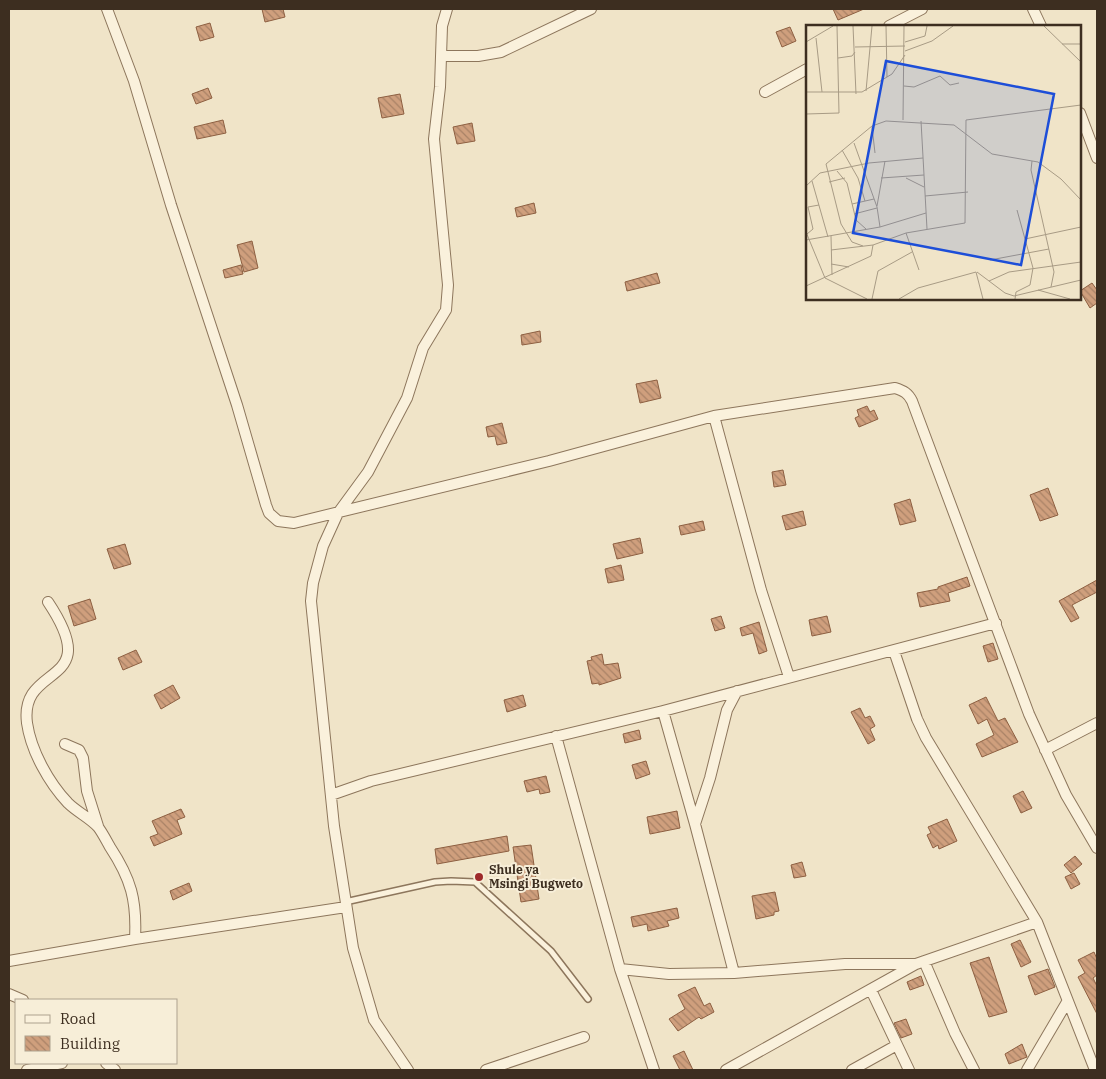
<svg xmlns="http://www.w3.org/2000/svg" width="1106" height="1079" font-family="'IBM Plex Serif',serif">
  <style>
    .building { fill: url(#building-back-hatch); stroke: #8d5f41 }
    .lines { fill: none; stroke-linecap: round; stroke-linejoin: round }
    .lane-casing { stroke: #8d765c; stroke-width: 8 }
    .street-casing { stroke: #8d765c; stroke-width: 12 }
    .lane { stroke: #faf1dc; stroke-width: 5 }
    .street { stroke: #faf1dc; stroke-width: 10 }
    .poi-dot { fill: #9e2a2b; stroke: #f7eed8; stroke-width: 2 }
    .labels { text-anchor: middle; stroke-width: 4; stroke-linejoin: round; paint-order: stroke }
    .poi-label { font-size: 12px; font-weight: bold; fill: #3d2e20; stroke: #f7eed8; text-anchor: start }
    .inset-road { fill: none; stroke: #a89b85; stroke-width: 1 }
    .view { fill: #1d4ed8; fill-opacity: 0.15; stroke: #1d4ed8; stroke-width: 2.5 }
    .inset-edge { fill: none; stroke: #3d2e20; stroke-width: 2.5 }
  </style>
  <defs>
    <pattern id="building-back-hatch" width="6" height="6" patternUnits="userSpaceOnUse" patternTransform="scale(1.25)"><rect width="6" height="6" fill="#cf9f7d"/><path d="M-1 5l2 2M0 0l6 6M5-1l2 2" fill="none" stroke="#a98266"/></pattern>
  </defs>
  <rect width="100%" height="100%" fill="#f0e4c8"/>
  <path class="building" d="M 262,9 L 283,9 L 285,17 L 265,22 Z
    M 833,9 L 864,9 L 838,20 Z
    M 210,23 L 214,37 L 200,41 L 196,27 Z
    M 790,27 L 796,41 L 782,47 L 776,32 Z
    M 208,88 L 212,98 L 196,104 L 192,94 Z
    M 400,94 L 404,114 L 382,118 L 378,98 Z
    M 223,120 L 226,133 L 197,139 L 194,127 Z
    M 472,123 L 475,141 L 457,144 L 453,127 Z
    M 534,203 L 536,213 L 517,217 L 515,208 Z
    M 252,241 L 258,268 L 244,272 L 237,245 Z
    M 241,265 L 243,274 L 225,278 L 223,270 Z
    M 657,273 L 660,283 L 627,291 L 625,282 Z
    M 1092,283 L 1097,290 L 1097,303 L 1090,308 L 1080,291 Z
    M 540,331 L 541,342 L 522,345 L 521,335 Z
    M 657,380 L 661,398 L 640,403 L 636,384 Z
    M 867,406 L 870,412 L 874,410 L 878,419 L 859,427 L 855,418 L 859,416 L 857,410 Z
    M 502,423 L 507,443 L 497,445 L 495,436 L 488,437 L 486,427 Z
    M 783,470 L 786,485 L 774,487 L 772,472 Z
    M 1048,488 L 1058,515 L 1040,521 L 1030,495 Z
    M 910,499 L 916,521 L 900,525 L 894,504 Z
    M 803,511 L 806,525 L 786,530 L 782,516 Z
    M 703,521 L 705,530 L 681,535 L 679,526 Z
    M 640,538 L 643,553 L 617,559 L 613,544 Z
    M 125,544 L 131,564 L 114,569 L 107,549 Z
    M 621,565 L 624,580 L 608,583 L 605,569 Z
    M 967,577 L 970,586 L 948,593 L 950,601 L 920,607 L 917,593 L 938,589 L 938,587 Z
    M 1097,580 L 1097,592 L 1072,605 L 1079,618 L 1071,622 L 1059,601 Z
    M 90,599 L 96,619 L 74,626 L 68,606 Z
    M 721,616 L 725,628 L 715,631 L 711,619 Z
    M 827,616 L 831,632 L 812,636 L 809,620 Z
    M 759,622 L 767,651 L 759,654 L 753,633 L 742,636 L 740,628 Z
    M 993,643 L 998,659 L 988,662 L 983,646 Z
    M 136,650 L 142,662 L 123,670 L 118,658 Z
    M 602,654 L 604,665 L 618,663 L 621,678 L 599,685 L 599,683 L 592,684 L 587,661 L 592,660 L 591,657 Z
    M 173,685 L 180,698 L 161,709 L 154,695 Z
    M 523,695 L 526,706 L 507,712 L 504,700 Z
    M 986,697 L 998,721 L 1005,718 L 1018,742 L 982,757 L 976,744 L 994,735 L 987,719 L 978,724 L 969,705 Z
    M 860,708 L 865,718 L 870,716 L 875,726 L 870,729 L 875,740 L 868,744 L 851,712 Z
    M 639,730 L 641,739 L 625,743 L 623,734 Z
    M 646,761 L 650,774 L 636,779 L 632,765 Z
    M 546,776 L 550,792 L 540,794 L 539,789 L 527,792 L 524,781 Z
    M 1023,791 L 1032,808 L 1021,813 L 1013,796 Z
    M 181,809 L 185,817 L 177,820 L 182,834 L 154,846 L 150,837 L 158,834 L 152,821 Z
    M 677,811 L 680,828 L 650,834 L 647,817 Z
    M 947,819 L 957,841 L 939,849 L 938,845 L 933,848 L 927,835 L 931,833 L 928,827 Z
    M 507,836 L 509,851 L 437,864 L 435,849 Z
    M 531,845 L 539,899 L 521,902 L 513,847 Z
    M 1075,856 L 1082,864 L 1071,873 L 1064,865 Z
    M 802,862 L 806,876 L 794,878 L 791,865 Z
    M 1074,873 L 1080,884 L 1071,889 L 1065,877 Z
    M 189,883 L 192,891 L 173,900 L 170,891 Z
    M 775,892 L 779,911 L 774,912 L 774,915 L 756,919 L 752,896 Z
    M 677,908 L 679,918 L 667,921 L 669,926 L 648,931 L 647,924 L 633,927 L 631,917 Z
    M 1020,940 L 1031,962 L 1021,967 L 1011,944 Z
    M 1094,952 L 1097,959 L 1097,975 L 1093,978 L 1097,986 L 1097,1014 L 1078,977 L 1085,973 L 1078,960 Z
    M 989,957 L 1007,1012 L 989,1017 L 970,963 Z
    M 1048,969 L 1055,987 L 1035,995 L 1028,976 Z
    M 921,976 L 924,985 L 910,990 L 907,982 Z
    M 695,987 L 704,1006 L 710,1003 L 714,1012 L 701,1019 L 699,1017 L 678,1031 L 669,1019 L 685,1009 L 678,995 Z
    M 906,1019 L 912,1034 L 901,1038 L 894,1023 Z
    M 1022,1044 L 1027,1057 L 1009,1064 L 1005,1054 Z
    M 684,1051 L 693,1070 L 680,1070 L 673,1056 Z"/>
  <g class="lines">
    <g class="lane-casing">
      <path id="lane" d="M 345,902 L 435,882 L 451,881 L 475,882 L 551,951 L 588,999"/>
    </g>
    <g class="street-casing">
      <path id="street" d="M 107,9 L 134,81 L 171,205 L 237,405 L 266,505 L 269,513 L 278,521 L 294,523 L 549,461 L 714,416 L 895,388 C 904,391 908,393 912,401 L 1029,714 L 1066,795 L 1097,848
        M 1033,9 L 1041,26
        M 889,26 L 922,9
        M 442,56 L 478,56 L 501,52 L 591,9
        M 765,92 L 807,69
        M 1080,113 L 1097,158
        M 714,416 L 761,590 L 789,677
        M 48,602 C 106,689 19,661 27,723 C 31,751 49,783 68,803 C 77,812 90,818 98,827 C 102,832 106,840 110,847 C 131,879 137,900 135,939
        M 894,651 L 917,719 L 926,738 L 1037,922 L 1095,1070
        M 663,711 L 695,824 L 734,973
        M 556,736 L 620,969 L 654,1070
        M 65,744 L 79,750 L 83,758 L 87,791 L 98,826
        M 1045,750 L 1097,723
        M 331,795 L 371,781 L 663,711 L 996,623
        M 695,824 L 710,778 L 727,710 L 737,691
        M 9,961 L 135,939 L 346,907
        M 924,961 L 955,1033 L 974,1070
        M 620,969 L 669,974 L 734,973 L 845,964 L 916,964
        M 871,990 L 909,1070
        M 9,994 L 23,1000
        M 106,1063 L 115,1070
        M 27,1070 L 62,1063
        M 408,1070 L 374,1020 L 353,948 L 334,826 L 311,601 L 313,583 L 323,546 L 338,513 L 368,472 L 407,398 L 423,348 L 446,310 L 448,285 L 434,139 L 440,87 L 442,26 L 447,9
        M 486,1070 L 584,1037
        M 726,1070 L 916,964 L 1037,922
        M 852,1070 L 897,1045
        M 1027,1070 L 1067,1002"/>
    </g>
    <use href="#lane" class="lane"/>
    <use href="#street" class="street"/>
  </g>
  <circle class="poi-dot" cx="479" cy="877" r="5"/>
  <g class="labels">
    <g class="poi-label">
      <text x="489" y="874">Shule ya<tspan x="489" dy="14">Msingi Bugweto</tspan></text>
    </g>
  </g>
  <g transform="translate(806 25)">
    <rect width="275" height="275" fill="#f0e4c8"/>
    <path class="inset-road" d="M 47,1 L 50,69M 80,1 L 81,52M 238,1 L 275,37M 10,13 L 16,67M 0,17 L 27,1M 99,17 L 119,11 L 121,1M 256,19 L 275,19M 49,22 L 99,21M 99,26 L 126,16 L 147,1M 32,33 L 46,31 L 49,27M 98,61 L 108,62 L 134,51 L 144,60 L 153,58M 60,66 L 66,1M 0,67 L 56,67 L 86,49 L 99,30M 0,89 L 33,88 L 31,1M 97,95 L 98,1M 115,96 L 121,204M 66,102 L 69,128M 48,118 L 71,182 L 74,202M 36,125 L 52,153 L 59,176M 226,136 L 225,145 L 248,247 L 245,262M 31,146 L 41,158 L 50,195 L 60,204M 75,153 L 118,150M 100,153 L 118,162M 6,156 L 22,212M 23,157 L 39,153M 0,161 L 14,148 L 63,138 L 117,133M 119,171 L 162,167M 46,179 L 68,174M 71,181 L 79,136M 48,189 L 71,183M 0,207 L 19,253 L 61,274M 100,208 L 113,245M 1,209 L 7,204 L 2,182 L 13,180M 25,211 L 26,250M 219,214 L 275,202M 0,215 L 74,202 L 120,188M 57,221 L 46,217 L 35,199 L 20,139 L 66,101 L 80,96 L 148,100 L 186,129 L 232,137 L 255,154 L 275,175M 25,225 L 67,220 L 100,208 L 159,198 L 160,95 L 275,80M 184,235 L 243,224M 25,239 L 43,242M 171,247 L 199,268 L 208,271 L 275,255M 183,256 L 203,247 L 275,237M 0,261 L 65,231 L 67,220M 232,265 L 264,274M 66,274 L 72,246 L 106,227M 93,274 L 112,263 L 170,247 L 177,274M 209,274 L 210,267 L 224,260 L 227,243 L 211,185"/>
    <path class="view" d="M 80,36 L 248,69 L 215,240 L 47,208 Z"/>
    <rect width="275" height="275" class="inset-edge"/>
  </g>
  <rect width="1106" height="1079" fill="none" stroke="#3d2e20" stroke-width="20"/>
  <rect x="15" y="999" width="162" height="65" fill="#f7eed8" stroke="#ada18e"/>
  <rect x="25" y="1015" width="25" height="8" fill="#faf1dc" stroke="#ada18e"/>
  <text x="60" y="1024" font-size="15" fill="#3d2e20">Road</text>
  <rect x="25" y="1036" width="25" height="15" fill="url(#building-back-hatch)" stroke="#ada18e"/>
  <text x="60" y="1049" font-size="15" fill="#3d2e20">Building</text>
</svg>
